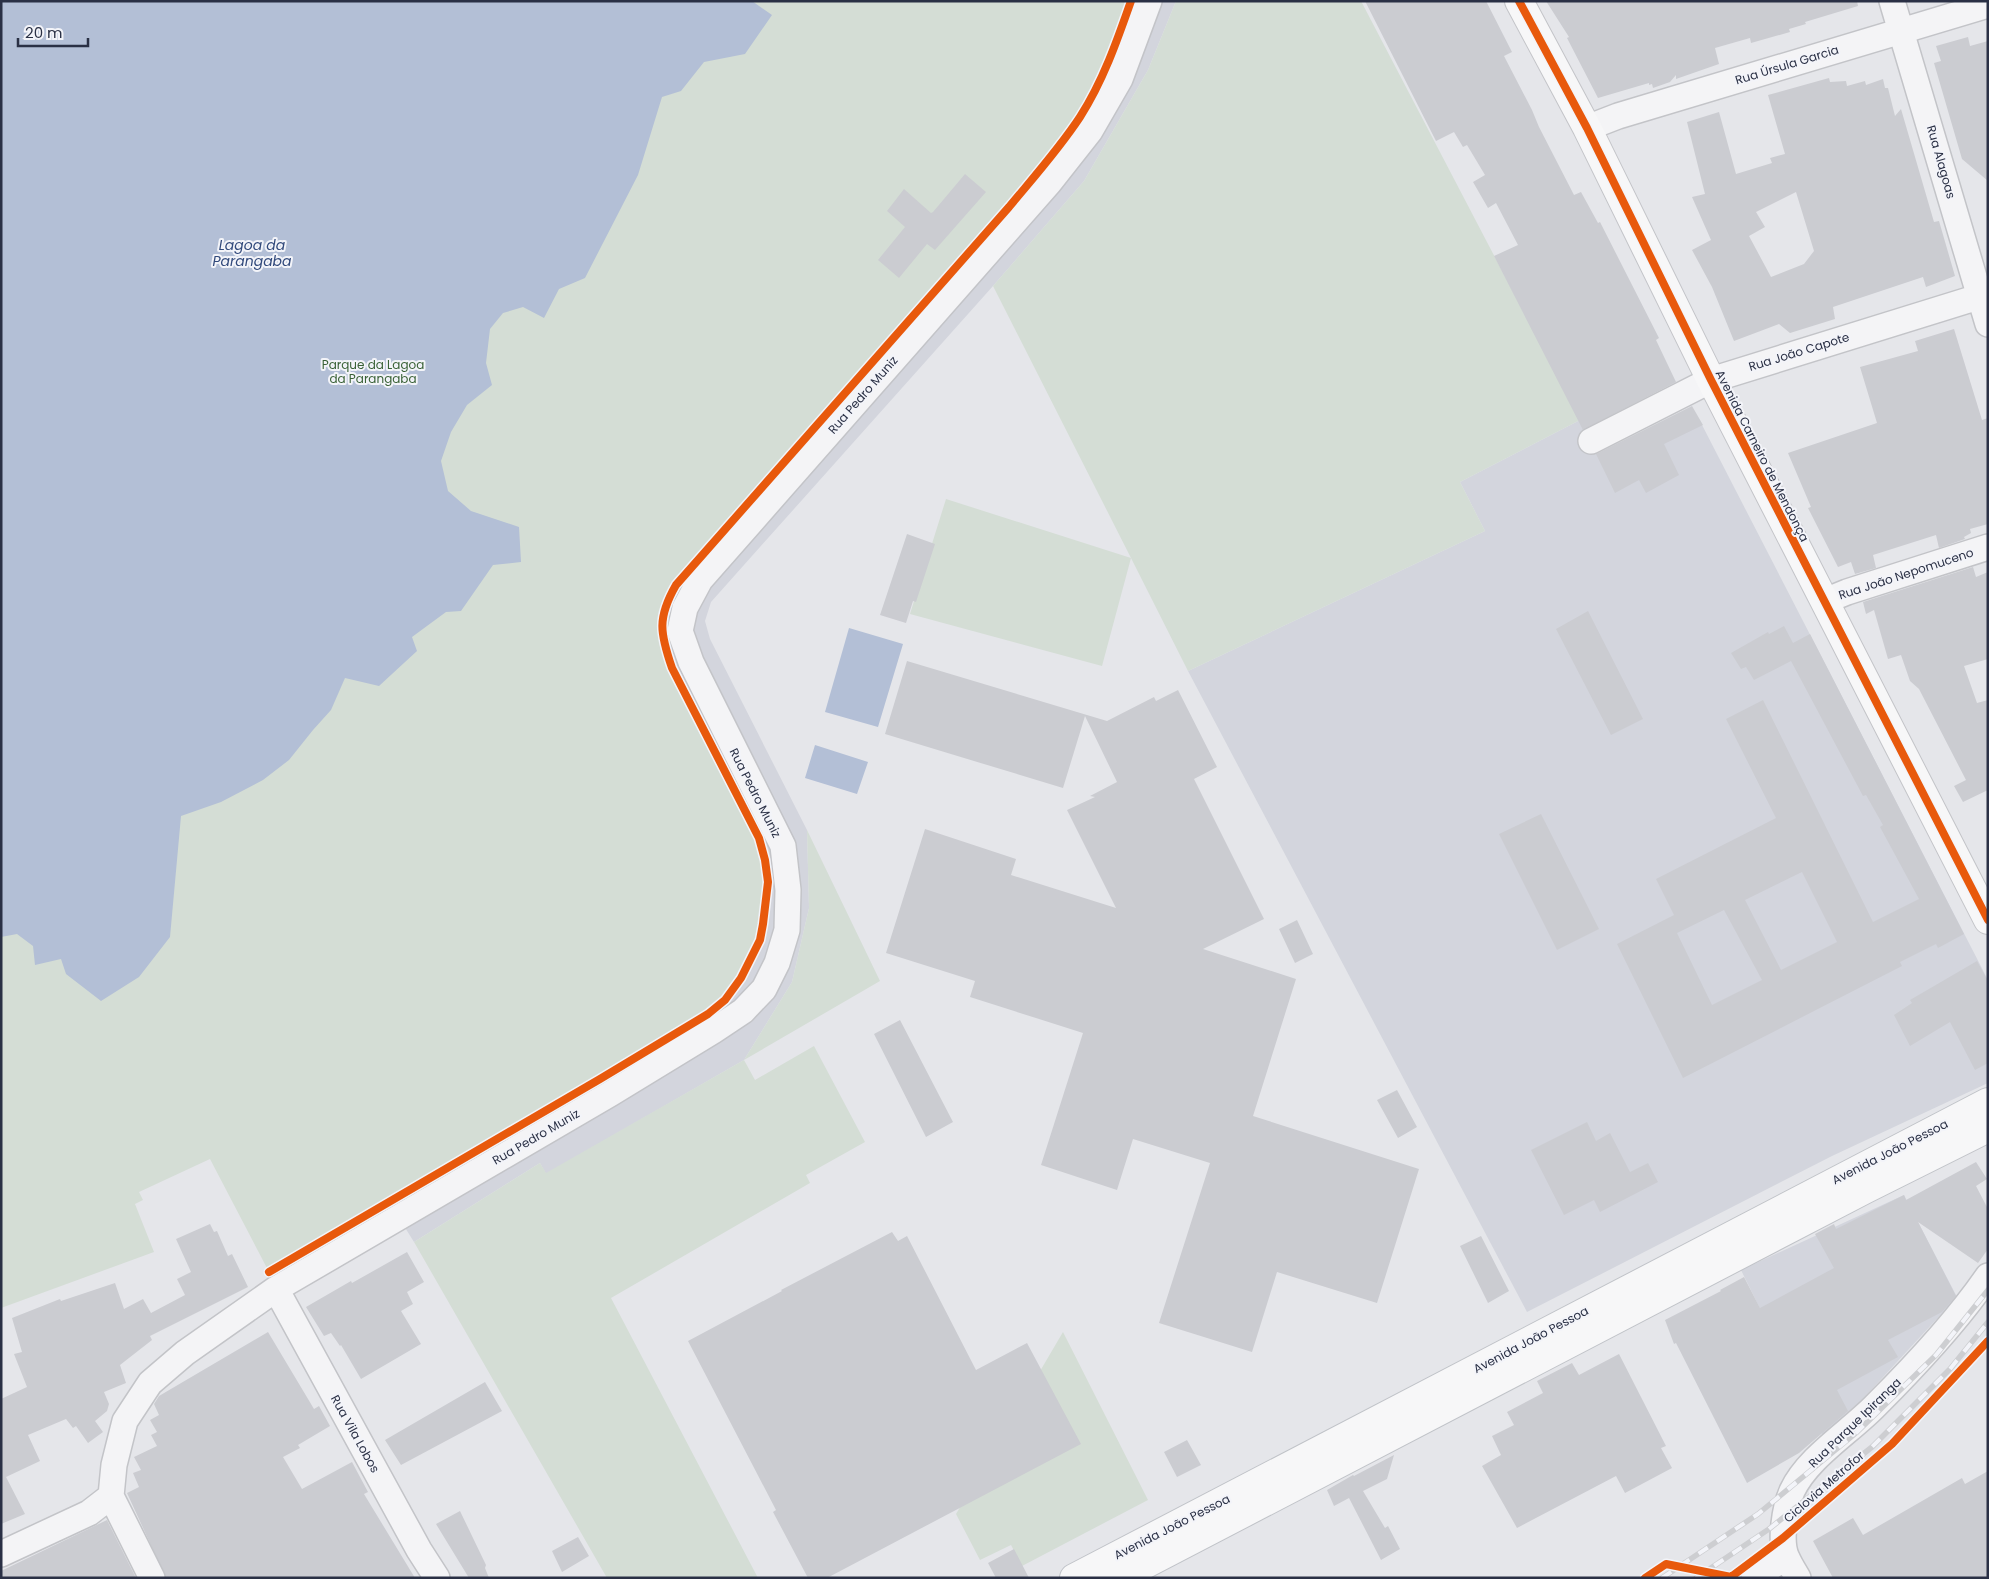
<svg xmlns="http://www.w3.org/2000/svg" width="1989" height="1579" font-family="Poppins,sans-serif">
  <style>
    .built { fill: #d3d5dd }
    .green { fill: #d4ddd5 }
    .water { fill: #b3bfd6 }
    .building { fill: #cbccd1; fill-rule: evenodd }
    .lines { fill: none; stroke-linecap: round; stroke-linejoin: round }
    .minor-casing { stroke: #c3c4c8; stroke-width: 28 }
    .secondary-casing { stroke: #c3c4c8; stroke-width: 30 }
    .primary-casing { stroke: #c0c3c8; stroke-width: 30 }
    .minor { stroke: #f4f4f6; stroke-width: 25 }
    .secondary { stroke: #f7f7f8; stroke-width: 28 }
    .primary { stroke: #f7f7f8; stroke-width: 28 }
    .rail-casing { stroke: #cdced1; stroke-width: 5.5 }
    .rail { stroke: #f3f4f9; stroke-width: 4; stroke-dasharray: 11; stroke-linecap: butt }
    .cycleway-casing { stroke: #f3f4f9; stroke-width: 11 }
    .cycleway { stroke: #e8590c; stroke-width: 8 }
    .labels { text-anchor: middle; stroke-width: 4; stroke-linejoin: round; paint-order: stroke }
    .street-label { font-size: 12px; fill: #2a3045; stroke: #f3f4f9 }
    .park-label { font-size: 12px; fill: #396136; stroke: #f3f4f9 }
    .water-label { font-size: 14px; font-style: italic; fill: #31497b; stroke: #f3f4f9 }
  </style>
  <rect width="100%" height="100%" fill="#e5e6ea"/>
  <path class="built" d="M 1131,1 L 1176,1 L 1148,70 L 1084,181 L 993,286 L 711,602 L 705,621 L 710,639 L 807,830 L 809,908 L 792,982 L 744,1060 L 546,1174 L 540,1163 L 414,1242 L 389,1202 L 600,1079 L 708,1014 L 725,1000 L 753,956 L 760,940 L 767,900 L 765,860 L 759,838 L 672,668 L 663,640 L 662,617 L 668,599 L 676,585 L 1009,207 L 1051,155 L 1080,117 L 1106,69 Z
    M 1580,420 L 1606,470 L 1701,423 L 1988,980 L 1988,1083 L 1832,1156 L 1527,1312 L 1188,671 L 1485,531 L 1460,482 Z
    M 1904,1195 L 1957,1297 L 1825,1440 L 1741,1270 Z"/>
  <path class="green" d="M 1,1 L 1131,1 C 1118,41 1103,81 1080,117 C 1059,149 1033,178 1009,207 L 676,585 C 657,618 660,633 672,668 L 759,838 L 765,860 L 768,882 L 763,924 L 760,940 L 741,978 L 725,1000 L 708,1014 L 600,1079 L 269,1272 L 210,1159 L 139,1192 L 143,1200 L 135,1204 L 154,1252 L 1,1308 Z
    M 1176,1 L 1361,1 L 1580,420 L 1460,482 L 1485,531 L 1188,671 L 1131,558 L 1102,666 L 910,614 L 946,499 L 1131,558 L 993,286 L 1084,181 L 1148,70 Z
    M 807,830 L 880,981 L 744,1060 L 755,1080 L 814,1046 L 865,1142 L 806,1175 L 810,1183 L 611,1298 L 758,1578 L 607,1578 L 414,1242 L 540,1163 L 546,1173 L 744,1060 L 792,982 L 809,908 Z
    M 1063,1332 L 1148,1500 L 1022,1566 L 1011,1545 L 980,1560 L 956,1514 Z"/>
  <path class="water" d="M 1,1 L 752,1 L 772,15 L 745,54 L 704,62 L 681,91 L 662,97 L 638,175 L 585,278 L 559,289 L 544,318 L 523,307 L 503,313 L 490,329 L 486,363 L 492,385 L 467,405 L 451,432 L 441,461 L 448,491 L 471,511 L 519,527 L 521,562 L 493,565 L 461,611 L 446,612 L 412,637 L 417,651 L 379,686 L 345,678 L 331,710 L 313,730 L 289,760 L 263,780 L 221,802 L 181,816 L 170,937 L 139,977 L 101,1001 L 66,974 L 61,959 L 35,965 L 33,946 L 17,934 L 1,937 Z
    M 849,628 L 903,644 L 878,727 L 825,712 Z
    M 815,745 L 868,762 L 857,794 L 805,778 Z"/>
  <path class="building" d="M 1365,1 L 1486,1 L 1512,52 L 1504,56 L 1532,110 L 1539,127 L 1574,195 L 1581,192 L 1598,223 L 1600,222 L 1659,338 L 1656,340 L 1676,382 L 1583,430 L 1494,256 L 1518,245 L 1496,203 L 1488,208 L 1473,182 L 1485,175 L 1467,145 L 1463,147 L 1454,132 L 1436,141 Z
    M 1546,1 L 1857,1 L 1858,6 L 1805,22 L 1806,24 L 1789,29 L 1790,32 L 1751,43 L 1750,38 L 1715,48 L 1719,64 L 1676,79 L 1676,75 L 1670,82 L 1653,88 L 1652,84 L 1649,85 L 1649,83 L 1598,98 L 1567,38 L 1569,37 Z
    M 1968,37 L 1970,46 L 1988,41 L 1988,181 L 1962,159 L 1934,63 L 1941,61 L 1936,46 Z
    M 1829,78 L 1830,82 L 1846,81 L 1847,86 L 1865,81 L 1866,85 L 1883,79 L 1885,88 L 1888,88 L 1895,116 L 1901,109 L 1934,222 L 1939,221 L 1955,276 L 1926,287 L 1923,277 L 1833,307 L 1835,319 L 1790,333 L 1779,324 L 1734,341 L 1712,287 L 1692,250 L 1711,240 L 1692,197 L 1705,194 L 1687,122 L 1719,112 L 1736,174 L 1772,163 L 1770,158 L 1785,154 L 1768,95 ZM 1796,192 L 1814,251 L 1804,264 L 1771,277 L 1749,236 L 1765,227 L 1756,212 Z
    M 965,174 L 986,192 L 935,250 L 927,244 L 899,278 L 878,260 L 905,227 L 887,211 L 904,189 L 931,213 L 933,212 Z
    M 1954,329 L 1982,420 L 1988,418 L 1988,524 L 1970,529 L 1971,533 L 1964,537 L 1965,539 L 1939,548 L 1936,535 L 1873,555 L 1876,568 L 1855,574 L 1851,562 L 1838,567 L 1808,508 L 1811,507 L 1788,453 L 1877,423 L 1860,367 L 1918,351 L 1915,341 Z
    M 1692,406 L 1703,425 L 1664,444 L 1679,475 L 1646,493 L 1639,480 L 1615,493 L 1596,454 Z
    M 907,534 L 935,544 L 916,602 L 913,601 L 906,623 L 880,615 Z
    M 1973,567 L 1976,577 L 1988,572 L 1988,659 L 1964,666 L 1977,703 L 1988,700 L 1988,790 L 1963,802 L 1954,786 L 1966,780 L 1919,689 L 1910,681 L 1901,655 L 1888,659 L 1874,610 L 1866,614 L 1863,602 Z
    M 1588,611 L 1643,719 L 1611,735 L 1556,629 Z
    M 1784,626 L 1793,643 L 1810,634 L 1964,934 L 1938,948 L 1936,944 L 1900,962 L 1902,966 L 1683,1078 L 1617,944 L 1674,915 L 1656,879 L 1776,818 L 1726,719 L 1763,700 L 1873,922 L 1919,899 L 1880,827 L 1883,825 L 1866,795 L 1863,796 L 1791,661 L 1754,680 L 1746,667 L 1741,669 L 1731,653 L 1768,632 L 1769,634 ZM 1802,872 L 1837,942 L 1781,970 L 1745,900 ZM 1724,910 L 1762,980 L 1712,1005 L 1677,933 Z
    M 907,661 L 1107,721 L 1154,697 L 1156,701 L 1178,690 L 1217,767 L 1194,779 L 1264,919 L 1203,949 L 1296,979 L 1253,1116 L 1419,1169 L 1377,1303 L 1277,1272 L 1252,1352 L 1159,1323 L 1210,1163 L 1133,1139 L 1117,1190 L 1041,1165 L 1083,1033 L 970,997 L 975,981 L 886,953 L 925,829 L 1016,859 L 1011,875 L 1116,908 L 1067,810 L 1095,797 L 1090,796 L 1117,782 L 1085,716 L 1063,788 L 885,734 Z
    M 1541,814 L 1599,929 L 1557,950 L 1499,834 Z
    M 1297,920 L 1313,954 L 1295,963 L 1279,929 Z
    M 1977,961 L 1988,981 L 1988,1063 L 1975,1070 L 1950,1022 L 1910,1046 L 1894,1015 L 1912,1003 L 1910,1000 Z
    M 900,1020 L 953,1122 L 926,1137 L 874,1034 Z
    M 1397,1090 L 1417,1127 L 1398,1138 L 1377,1100 Z
    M 1587,1122 L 1596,1141 L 1610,1133 L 1630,1172 L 1648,1163 L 1658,1182 L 1600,1212 L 1594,1200 L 1564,1215 L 1531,1150 Z
    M 1976,1162 L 1987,1179 L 1976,1186 L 1988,1209 L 1988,1249 L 1978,1263 L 1918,1222 L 1956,1296 L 1942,1312 L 1888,1340 L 1898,1357 L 1837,1390 L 1848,1411 L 1799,1453 L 1747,1483 L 1676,1343 L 1674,1344 L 1665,1320 L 1721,1291 L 1720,1290 L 1744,1277 L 1760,1308 L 1834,1268 L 1815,1234 L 1834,1224 L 1836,1229 L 1904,1195 L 1906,1200 Z
    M 210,1224 L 214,1232 L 217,1231 L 228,1256 L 232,1254 L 248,1287 L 150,1336 L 152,1340 L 120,1365 L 126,1383 L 104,1392 L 109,1404 L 107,1411 L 95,1421 L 103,1432 L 88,1443 L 76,1426 L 73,1428 L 66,1419 L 28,1435 L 40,1461 L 6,1477 L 25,1514 L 1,1524 L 1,1399 L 27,1387 L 14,1354 L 22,1352 L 12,1318 L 60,1299 L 61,1301 L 115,1283 L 124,1309 L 143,1299 L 151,1313 L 185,1295 L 177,1279 L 191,1272 L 176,1239 Z
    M 892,1232 L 898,1241 L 907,1236 L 976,1370 L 1027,1343 L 1081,1444 L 827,1578 L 808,1578 L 773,1512 L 776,1510 L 688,1341 L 782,1291 L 781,1290 Z
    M 1481,1236 L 1509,1291 L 1488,1303 L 1460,1246 Z
    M 407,1252 L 424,1282 L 407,1292 L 413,1304 L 401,1311 L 421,1344 L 361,1379 L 341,1345 L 340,1346 L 331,1333 L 324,1336 L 306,1307 L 351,1281 L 352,1283 Z
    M 268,1332 L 314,1409 L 319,1406 L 330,1426 L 298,1445 L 300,1448 L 283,1457 L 302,1489 L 352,1462 L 368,1492 L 364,1494 L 415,1578 L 166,1578 L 127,1493 L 139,1487 L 133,1473 L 141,1470 L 134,1457 L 157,1446 L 151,1435 L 157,1432 L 150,1420 L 159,1415 L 154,1404 L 159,1396 Z
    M 1619,1354 L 1666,1446 L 1661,1448 L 1672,1468 L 1625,1493 L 1616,1476 L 1517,1528 L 1482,1466 L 1501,1455 L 1492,1436 L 1514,1425 L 1507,1412 L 1543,1393 L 1537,1381 L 1572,1363 L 1579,1375 Z
    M 485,1382 L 502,1411 L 401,1465 L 385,1440 Z
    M 1187,1440 L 1201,1465 L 1177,1477 L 1164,1452 Z
    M 1394,1455 L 1387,1479 L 1363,1491 L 1385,1528 L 1388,1526 L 1400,1549 L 1381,1560 L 1349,1498 L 1334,1506 L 1327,1490 L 1353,1475 L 1354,1476 Z
    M 1988,1471 L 1988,1578 L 1833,1578 L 1813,1541 L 1853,1518 L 1863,1535 L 1962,1478 L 1965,1484 Z
    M 460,1511 L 486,1565 L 485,1568 L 489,1578 L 469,1578 L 436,1524 Z
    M 107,1520 L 136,1578 L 1,1578 L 1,1571 Z
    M 578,1537 L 589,1556 L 562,1572 L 552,1551 Z
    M 1014,1549 L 1029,1578 L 996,1578 L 988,1563 Z"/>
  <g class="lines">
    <g class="minor-casing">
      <path id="minor" d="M 1892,1 L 1988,324
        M 1587,128 L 1618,116 L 1988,5
        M 1591,441 L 1711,380 L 1988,294
        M 1825,601 L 1847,592 L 1988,547
        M 276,1289 L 419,1550 L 437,1578
        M 111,1496 L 114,1465 L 125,1421 L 150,1383 L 185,1353 L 276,1289 L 610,1094 L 713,1031 L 743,1011 L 764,989 L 777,963 L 787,930 L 788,890 L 783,846 L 691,662 L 680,631 L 685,608 L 700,580 L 1049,183 L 1090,131 L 1120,79 L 1149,1
        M 111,1496 L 152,1578
        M 1,1554 L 89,1513 L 111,1496
        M 1754,1578 L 1786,1557
        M 1798,1578 C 1794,1571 1790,1565 1787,1558 C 1779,1542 1785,1507 1792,1491 C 1808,1457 1850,1432 1876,1405 C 1915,1366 1957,1321 1988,1276"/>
    </g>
    <g class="secondary-casing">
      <path id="secondary" d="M 1519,1 L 1587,128 L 1711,380 L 1988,920"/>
    </g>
    <g class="primary-casing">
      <path id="primary" d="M 1074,1578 L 1988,1102
        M 1119,1578 L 1866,1189 L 1988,1128"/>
    </g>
    <use href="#minor" class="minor"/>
    <use href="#secondary" class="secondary"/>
    <use href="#primary" class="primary"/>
    <g class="rail-casing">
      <path id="rail" d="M 1662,1578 L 1758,1514 L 1856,1433 L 1936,1355 L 1988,1290
        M 1696,1578 L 1769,1529 L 1872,1447 L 1950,1369 L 1988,1322"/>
    </g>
    <use href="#rail" class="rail"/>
    <g class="cycleway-casing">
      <path id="cycleway" d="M 1519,1 L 1587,128 L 1711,380 L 1988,920
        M 269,1272 L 600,1079 L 708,1014 L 725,1000 L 741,978 L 760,940 L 763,924 L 768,882 L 765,860 L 759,838 L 672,668 C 660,633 657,618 676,585 L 1009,207 C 1033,178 1059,149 1080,117 C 1103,81 1117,41 1131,1
        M 1645,1578 L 1666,1564 L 1731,1577 L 1783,1538 L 1892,1444 L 1988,1341"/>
    </g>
    <use href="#cycleway" class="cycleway"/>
  </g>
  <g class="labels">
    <g class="street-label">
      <text transform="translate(1787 65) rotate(-17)" y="4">Rua Úrsula Garcia</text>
      <text transform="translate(1941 162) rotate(74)" y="4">Rua Alagoas</text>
      <text transform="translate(1799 352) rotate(-17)" y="4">Rua João Capote</text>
      <text transform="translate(863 395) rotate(-49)" y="4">Rua Pedro Muniz</text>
      <text transform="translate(1762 456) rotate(63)" y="4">Avenida Carneiro de Mendonça</text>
      <text transform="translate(1906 574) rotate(-18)" y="4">Rua João Nepomuceno</text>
      <text transform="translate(755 793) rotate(63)" y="4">Rua Pedro Muniz</text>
      <text transform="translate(536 1137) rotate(-30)" y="4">Rua Pedro Muniz</text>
      <text transform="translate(1890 1152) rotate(-27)" y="4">Avenida João Pessoa</text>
      <text transform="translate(1531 1340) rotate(-28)" y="4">Avenida João Pessoa</text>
      <text transform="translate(1855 1423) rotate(-44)" y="4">Rua Parque Ipiranga</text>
      <text transform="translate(355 1434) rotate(61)" y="4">Rua Vila Lobos</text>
      <text transform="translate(1824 1487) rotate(-41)" y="4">Ciclovia Metrofor</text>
      <text transform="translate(1172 1527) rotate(-27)" y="4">Avenida João Pessoa</text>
    </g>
    <g class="park-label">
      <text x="373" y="369">Parque da Lagoa<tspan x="373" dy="14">da Parangaba</tspan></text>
    </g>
    <g class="water-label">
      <text x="252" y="250">Lagoa da<tspan x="252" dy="16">Parangaba</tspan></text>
    </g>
  </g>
  <rect width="1989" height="1579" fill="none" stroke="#2a3045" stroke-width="5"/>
  <path d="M18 38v8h70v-8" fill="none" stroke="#2a3045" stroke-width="2.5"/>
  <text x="25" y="38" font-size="15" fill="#2a3045" stroke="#f3f4f9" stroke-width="4" paint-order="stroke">20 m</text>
</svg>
